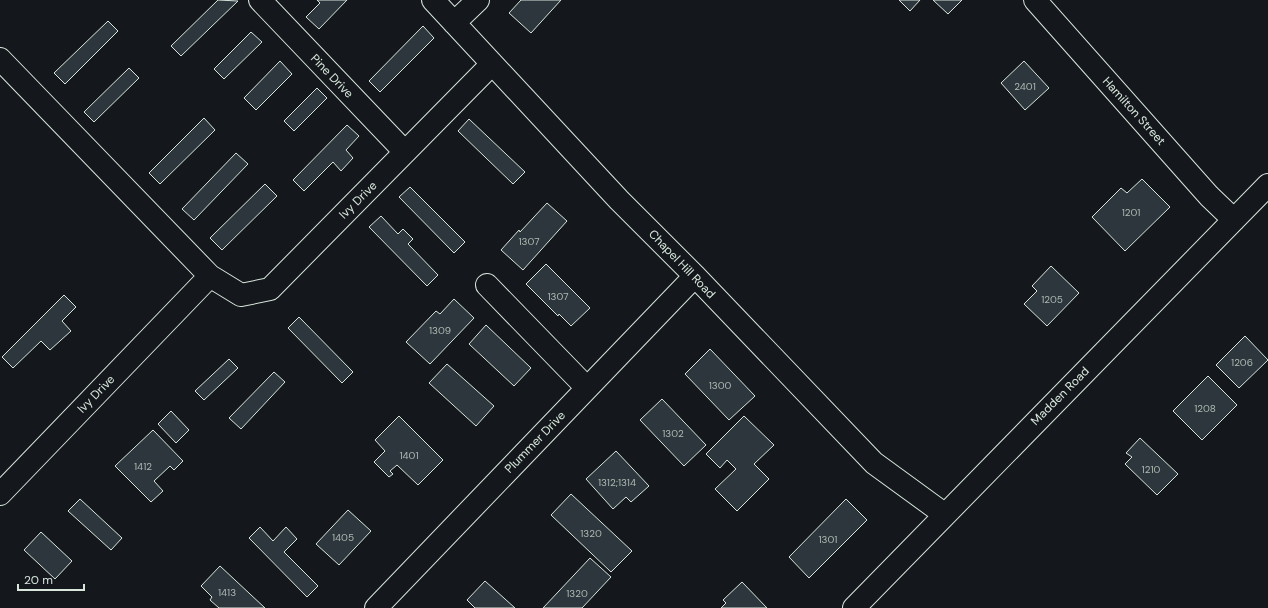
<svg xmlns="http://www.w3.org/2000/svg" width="1268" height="608" font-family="'DM Sans',sans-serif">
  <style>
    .building { fill: #2c363c; stroke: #d8e6dc }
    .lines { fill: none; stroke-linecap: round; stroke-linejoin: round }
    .minor-casing { stroke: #d8e6dc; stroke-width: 24 }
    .minor { stroke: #14181c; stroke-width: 22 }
    .labels { text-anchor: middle; stroke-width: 3; stroke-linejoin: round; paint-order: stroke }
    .number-label { font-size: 10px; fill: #adbab4 }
    .street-label { font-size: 12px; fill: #d8e6dc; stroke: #14181c }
  </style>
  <rect width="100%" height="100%" fill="#14181c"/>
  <path class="building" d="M 218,0 L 238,1 L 181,56 L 171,46 Z
    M 317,0 L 347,0 L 319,29 L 306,17 L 320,3 Z
    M 521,0 L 561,0 L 531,33 L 509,13 Z
    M 899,0 L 920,0 L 910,11 Z
    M 933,0 L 962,0 L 948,14 Z
    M 108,21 L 118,31 L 65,84 L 54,73 Z
    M 423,26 L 434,38 L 380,92 L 369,81 Z
    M 251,32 L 262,42 L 224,79 L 214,69 Z
    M 280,61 L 292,74 L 256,110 L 244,98 Z
    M 1024,61 L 1049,88 L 1025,110 L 1001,83 Z
    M 129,68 L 139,78 L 94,122 L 84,112 Z
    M 317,88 L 327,98 L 294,131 L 284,121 Z
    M 204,118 L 215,130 L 160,184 L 149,173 Z
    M 469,119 L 525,172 L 513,184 L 458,131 Z
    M 347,125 L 359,136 L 346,150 L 353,158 L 341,171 L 333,162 L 304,191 L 293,180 Z
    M 236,153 L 248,164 L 194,220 L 182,209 Z
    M 1142,179 L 1170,207 L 1125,251 L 1092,217 L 1121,188 L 1127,193 Z
    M 265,184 L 277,196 L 222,250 L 210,238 Z
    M 410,187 L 465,242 L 454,253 L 399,197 Z
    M 547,203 L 567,221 L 523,270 L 501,250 L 519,230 L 520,232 Z
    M 381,216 L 398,234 L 403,229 L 413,239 L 408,244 L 438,275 L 427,286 L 369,227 Z
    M 546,264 L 590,308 L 571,326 L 559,314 L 558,316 L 526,284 Z
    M 1051,266 L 1079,293 L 1047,326 L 1024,304 L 1037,291 L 1032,286 Z
    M 64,295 L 76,307 L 62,321 L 71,331 L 50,350 L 41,341 L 13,368 L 2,357 Z
    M 454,299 L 474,318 L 430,364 L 406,342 L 436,311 L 440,314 Z
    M 299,317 L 353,372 L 342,383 L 288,328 Z
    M 486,325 L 531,368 L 514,386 L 469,344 Z
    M 1245,336 L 1268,360 L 1239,388 L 1216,365 Z
    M 710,349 L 755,396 L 729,420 L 685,374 Z
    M 229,359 L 238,368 L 204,400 L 195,391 Z
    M 447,364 L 494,406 L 476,426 L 429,383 Z
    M 274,372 L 285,382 L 241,429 L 229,418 Z
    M 1208,376 L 1237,405 L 1202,440 L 1173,411 Z
    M 662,399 L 706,445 L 684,466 L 640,420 Z
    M 171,411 L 189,430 L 176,443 L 158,424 Z
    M 399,416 L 443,460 L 418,485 L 397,465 L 390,471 L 393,474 L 389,477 L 374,462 L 385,451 L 375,440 Z
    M 744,416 L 774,445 L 754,464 L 769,479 L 737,511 L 715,489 L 736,469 L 727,460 L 720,468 L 706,454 Z
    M 153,430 L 183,461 L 174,470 L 170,466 L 154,481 L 163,491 L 151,502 L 115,466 Z
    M 1140,438 L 1178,474 L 1157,495 L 1125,464 L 1132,457 L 1126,453 Z
    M 616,451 L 649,486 L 631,502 L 626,497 L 613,509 L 586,479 Z
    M 571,494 L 632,551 L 611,572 L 551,515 Z
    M 80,499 L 122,538 L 111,550 L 68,511 Z
    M 846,499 L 867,520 L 809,578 L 789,557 Z
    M 348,510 L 371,531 L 339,565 L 316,544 Z
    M 260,527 L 273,541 L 286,527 L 297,539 L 284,552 L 318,586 L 307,597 L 249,538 Z
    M 41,532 L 72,561 L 55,579 L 24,550 Z
    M 590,558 L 611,577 L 582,608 L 543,608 Z
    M 220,566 L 265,608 L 219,608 L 210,600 L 212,597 L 201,586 Z
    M 485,581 L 515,608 L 475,608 L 467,600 Z
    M 742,582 L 767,608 L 721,608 L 726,603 L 723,600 Z"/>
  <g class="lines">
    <g class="minor-casing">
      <path id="minor" d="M 260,0 L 405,152
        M 433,0 L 619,200 L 695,276 L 874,463 L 944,514
        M 1035,0 L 1209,196 L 1234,220
        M 454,23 L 478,0
        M 0,59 L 210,276 L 241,295 L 270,289 L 492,64
        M 487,285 L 587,388
        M 0,494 L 210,276
        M 376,608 L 695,276
        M 854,608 L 1268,185"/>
    </g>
    <use href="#minor" class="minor"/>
  </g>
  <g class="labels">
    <g class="number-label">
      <text x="1025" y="90">2401</text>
      <text x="1131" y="216">1201</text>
      <text x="529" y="245">1307</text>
      <text x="558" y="300">1307</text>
      <text x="1052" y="303">1205</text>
      <text x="440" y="334">1309</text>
      <text x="1242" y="366">1206</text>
      <text x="720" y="389">1300</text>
      <text x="1205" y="412">1208</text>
      <text x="673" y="437">1302</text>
      <text x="409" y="459">1401</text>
      <text x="143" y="470">1412</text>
      <text x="1151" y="473">1210</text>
      <text x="617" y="486">1312;1314</text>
      <text x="591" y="537">1320</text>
      <text x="343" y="541">1405</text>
      <text x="828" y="543">1301</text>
      <text x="227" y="596">1413</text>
      <text x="577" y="597">1320</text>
    </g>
    <g class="street-label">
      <text transform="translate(332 76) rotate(46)" y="4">Pine Drive</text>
      <text transform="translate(1134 111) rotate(48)" y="4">Hamilton Street</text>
      <text transform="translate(358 200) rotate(-45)" y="4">Ivy Drive</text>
      <text transform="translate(682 264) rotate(46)" y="4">Chapel Hill Road</text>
      <text transform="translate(96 394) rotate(-46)" y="4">Ivy Drive</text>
      <text transform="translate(1060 396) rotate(-45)" y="4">Madden Road</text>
      <text transform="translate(535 442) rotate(-46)" y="4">Plummer Drive</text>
    </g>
  </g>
  <path d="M18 584v6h66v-6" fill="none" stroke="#d8e6dc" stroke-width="2"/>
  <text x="24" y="584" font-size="12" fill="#d8e6dc" stroke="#14181c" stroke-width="3" paint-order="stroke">20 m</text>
</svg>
